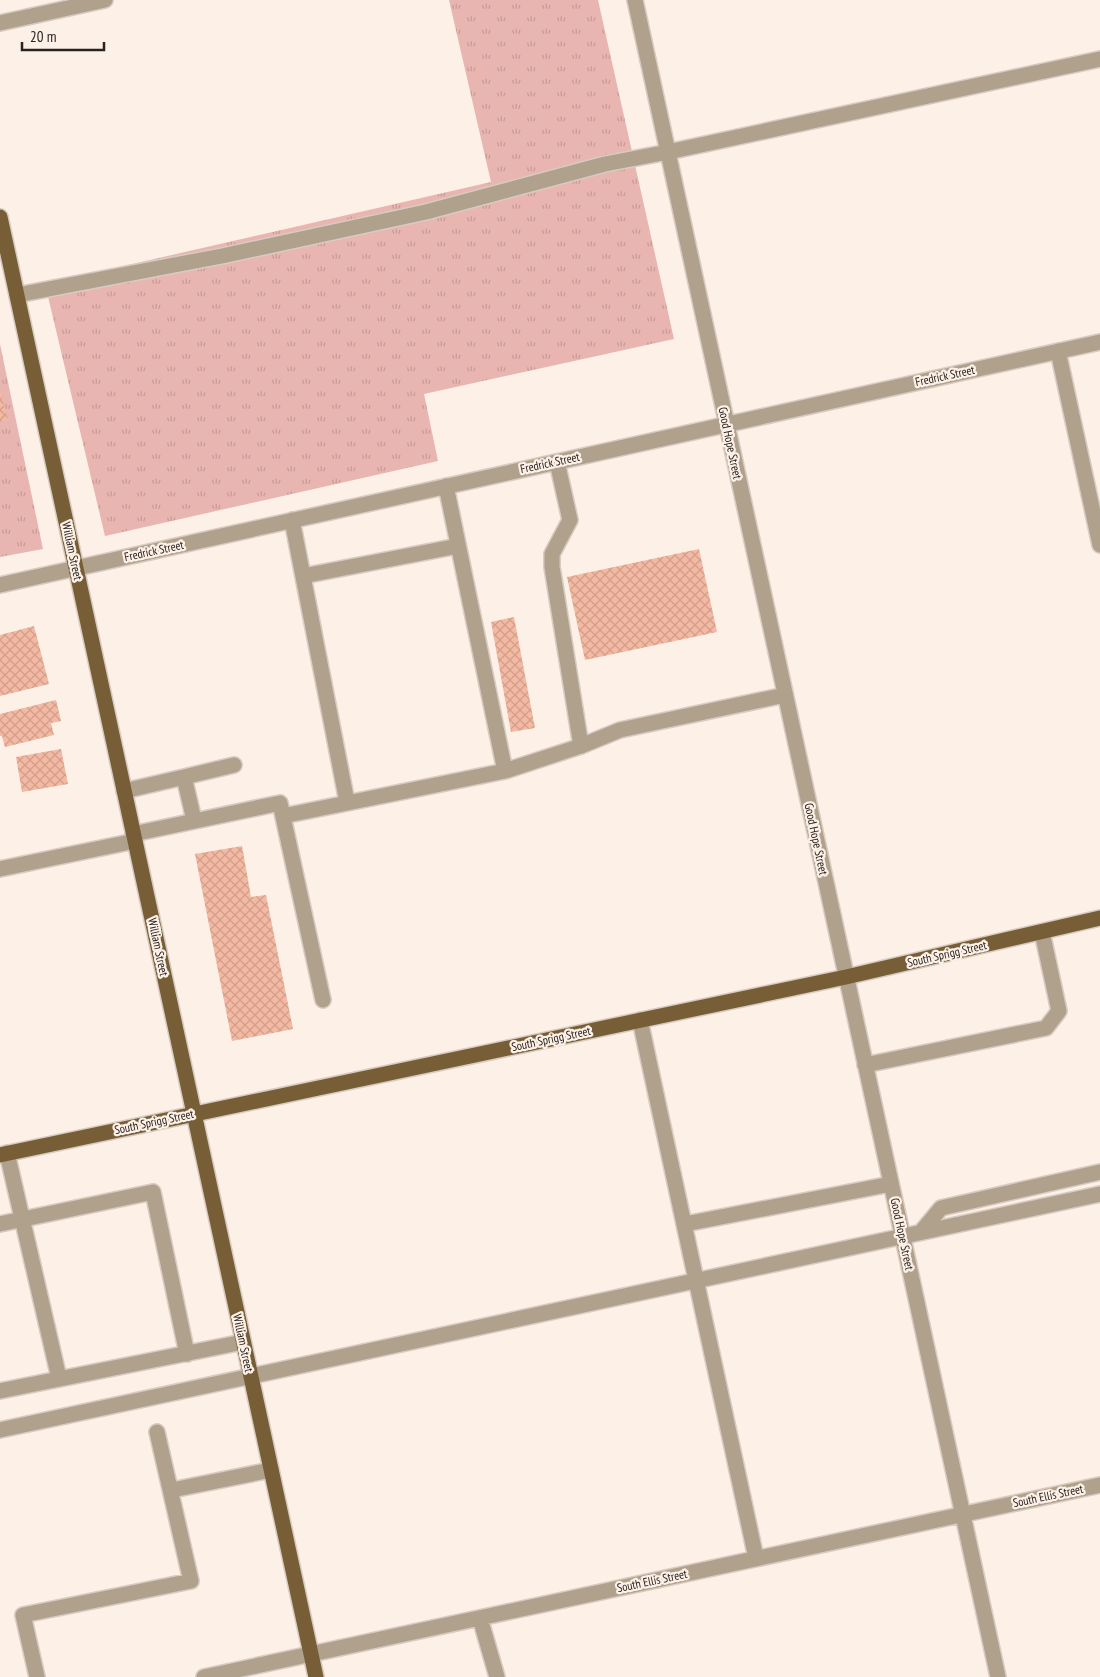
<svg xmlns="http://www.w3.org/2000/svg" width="1100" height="1677" font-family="'PT Sans Narrow',sans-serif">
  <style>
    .grass { fill: url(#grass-tufts) }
    .building { fill: url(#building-cross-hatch) }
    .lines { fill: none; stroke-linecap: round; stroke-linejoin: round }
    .minor-casing { stroke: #d7cbc2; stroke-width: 18 }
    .major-casing { stroke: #d7cbc2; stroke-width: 18 }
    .minor { stroke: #b0a18c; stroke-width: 15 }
    .major { stroke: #775e37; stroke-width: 15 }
    .labels { text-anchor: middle; stroke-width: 4.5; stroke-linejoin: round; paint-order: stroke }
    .street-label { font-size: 12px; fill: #282320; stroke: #fdf0e6 }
  </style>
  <defs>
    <pattern id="grass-tufts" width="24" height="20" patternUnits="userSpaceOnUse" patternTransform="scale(1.25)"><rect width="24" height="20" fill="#e9b5b1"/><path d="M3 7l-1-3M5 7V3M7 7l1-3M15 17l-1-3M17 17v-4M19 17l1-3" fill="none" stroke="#c89b98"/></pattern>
    <pattern id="building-cross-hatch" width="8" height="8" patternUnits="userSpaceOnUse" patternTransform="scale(1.25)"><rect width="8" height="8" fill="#f4b9a3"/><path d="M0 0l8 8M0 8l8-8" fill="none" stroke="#d19f8c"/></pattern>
  </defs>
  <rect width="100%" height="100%" fill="#fdf0e6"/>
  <path class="grass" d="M 449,0 L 598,0 L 674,339 L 424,394 L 438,461 L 105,536 L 45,284 L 491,182 Z
    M 0,344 L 43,549 L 0,557 Z"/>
  <path class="building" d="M 0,390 L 8,420 L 0,422 Z
    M 699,549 L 717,632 L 585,660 L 567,577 Z
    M 514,617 L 535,728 L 511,732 L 491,622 Z
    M 34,626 L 49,684 L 0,696 L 0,635 Z
    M 56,700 L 61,721 L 51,723 L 54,735 L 5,747 L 2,736 L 0,736 L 0,714 Z
    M 61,749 L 68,784 L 22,792 L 16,757 Z
    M 242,846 L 251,897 L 266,895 L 293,1029 L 232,1041 L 195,854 Z"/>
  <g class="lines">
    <g class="minor-casing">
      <path id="minor" d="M 635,0 L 998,1677
        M 0,23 L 105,0
        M 17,295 L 222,256 L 426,212 L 605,164 L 668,152 L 1100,59
        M 1058,351 L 1100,545
        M 557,462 L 570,520 L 552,554 L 552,567 L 581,746
        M 446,486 L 505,771
        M 292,520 L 347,802
        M 303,576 L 458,546
        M 0,585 L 1100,342
        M 124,791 L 184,777
        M 283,816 L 505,771 L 581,746 L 620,730 L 785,695
        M 194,820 L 184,777 L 234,765
        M 133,834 L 280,803 L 323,1000
        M 0,869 L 135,841
        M 640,1020 L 756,1558
        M 865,1065 L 1046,1028 L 1059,1011 L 1042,932
        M 7,1153 L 59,1378
        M 0,1224 L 153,1192 L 187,1354
        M 685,1224 L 891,1184
        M 921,1232 L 941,1208 L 1100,1172
        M 0,1391 L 243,1342
        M 0,1430 L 1100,1194
        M 172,1490 L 271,1470
        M 480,1618 L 497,1677
        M 37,1677 L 23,1615 L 191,1581 L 157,1432
        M 204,1677 L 1100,1485"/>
    </g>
    <g class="major-casing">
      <path id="major" d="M 0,217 L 316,1677
        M 0,1155 L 846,977 L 1100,918"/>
    </g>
    <use href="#minor" class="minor"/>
    <use href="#major" class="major"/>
  </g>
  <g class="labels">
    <g class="street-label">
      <text transform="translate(945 376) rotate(-12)" y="4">Fredrick Street</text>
      <text transform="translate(730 443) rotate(78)" y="4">Good Hope Street</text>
      <text transform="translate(550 463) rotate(-12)" y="4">Fredrick Street</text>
      <text transform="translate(72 551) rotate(78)" y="4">William Street</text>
      <text transform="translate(154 551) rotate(-12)" y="4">Fredrick Street</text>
      <text transform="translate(816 839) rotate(78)" y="4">Good Hope Street</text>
      <text transform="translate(158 947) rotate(78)" y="4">William Street</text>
      <text transform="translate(947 954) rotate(-13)" y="4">South Sprigg Street</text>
      <text transform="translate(551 1039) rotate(-12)" y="4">South Sprigg Street</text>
      <text transform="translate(154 1122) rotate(-12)" y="4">South Sprigg Street</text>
      <text transform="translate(902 1234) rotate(78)" y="4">Good Hope Street</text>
      <text transform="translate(243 1343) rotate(78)" y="4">William Street</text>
      <text transform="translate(1048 1496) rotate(-12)" y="4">South Ellis Street</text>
      <text transform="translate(652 1581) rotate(-12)" y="4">South Ellis Street</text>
    </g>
  </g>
  <path d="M22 42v8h82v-8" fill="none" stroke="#282320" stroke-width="2.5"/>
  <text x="30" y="42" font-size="15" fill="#282320" stroke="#fdf0e6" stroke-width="4" paint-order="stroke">20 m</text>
</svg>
